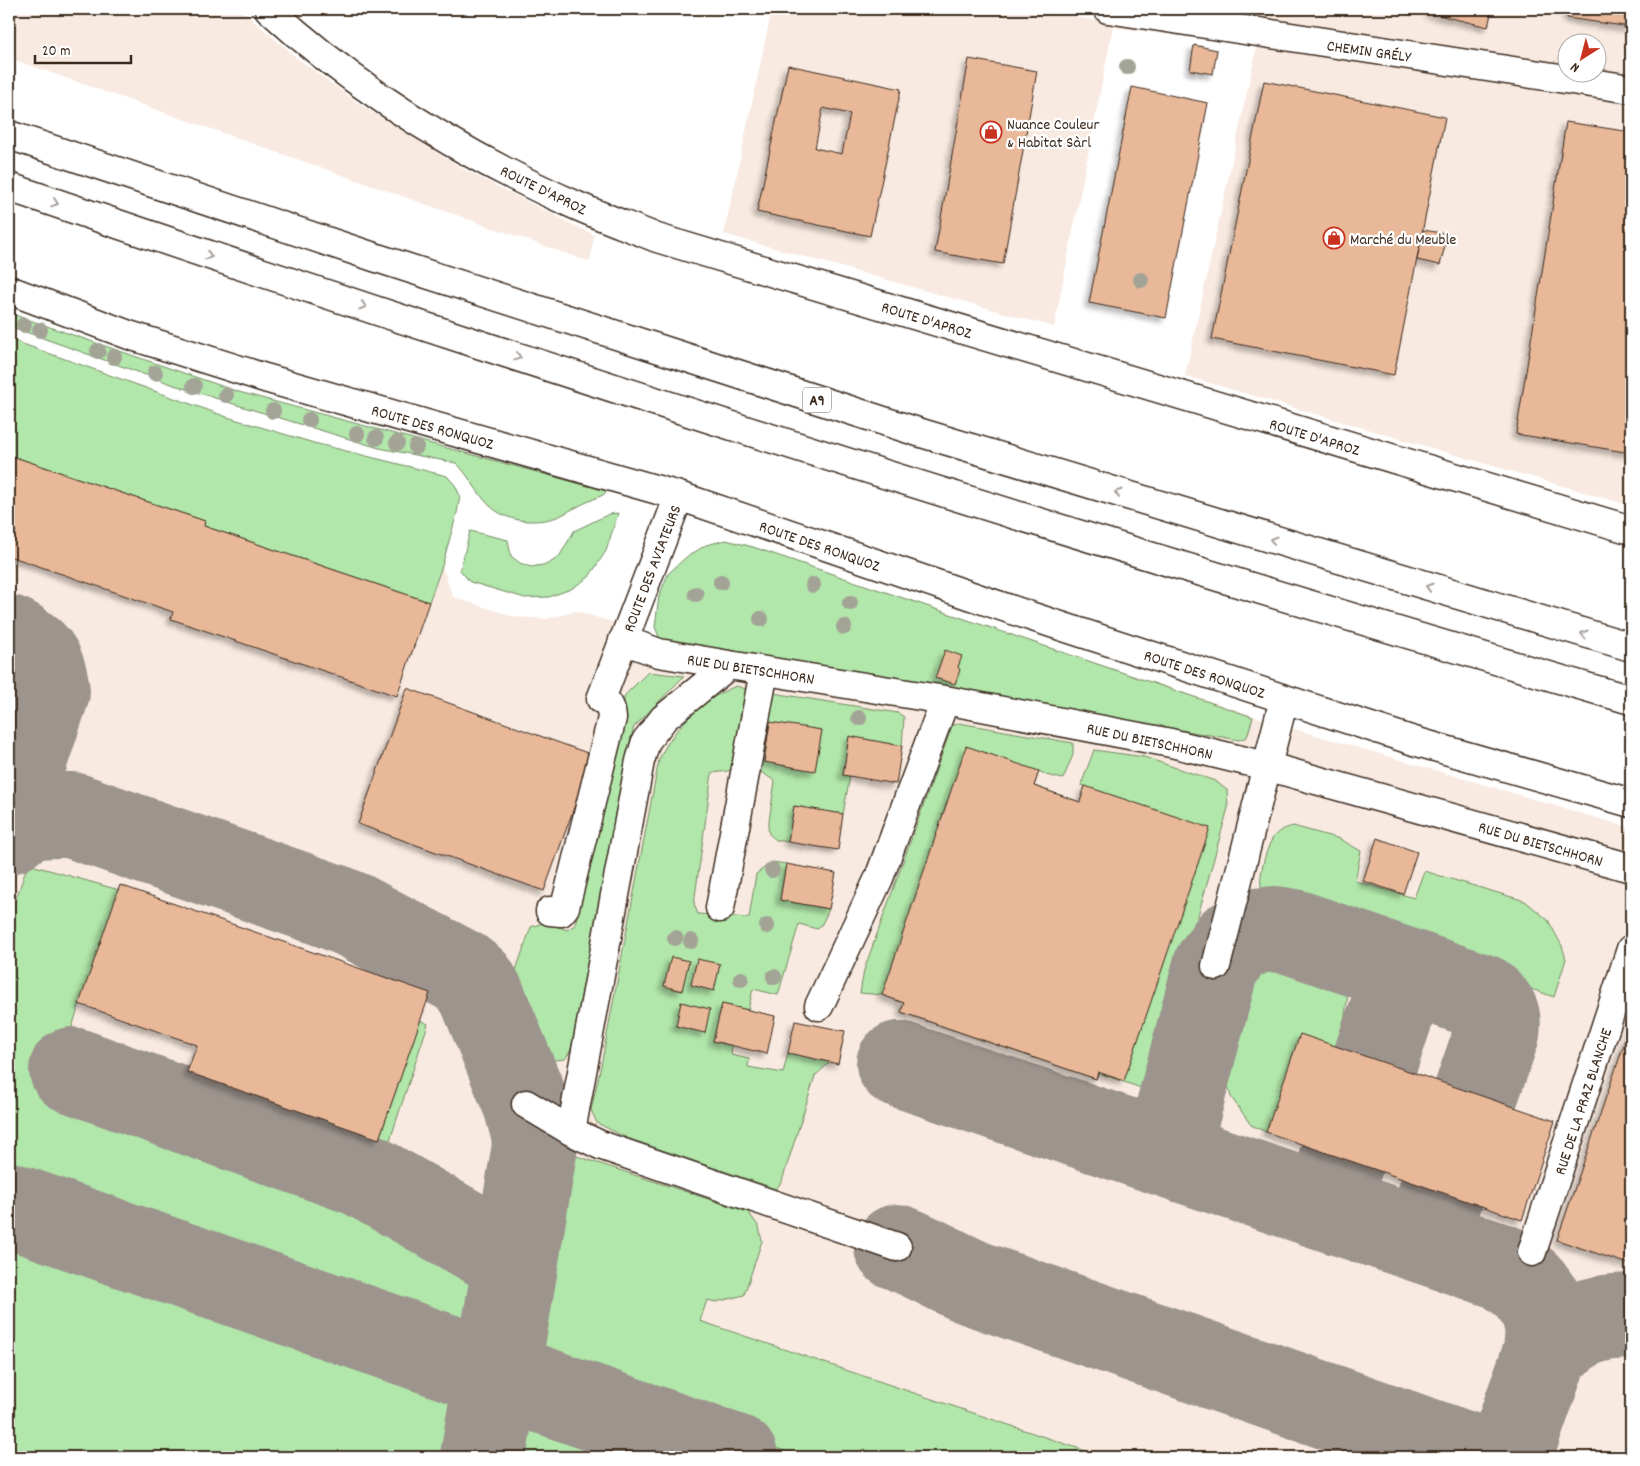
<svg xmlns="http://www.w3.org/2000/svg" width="1640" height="1466" font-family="Dekko,sans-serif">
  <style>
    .built { fill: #f8eae0; fill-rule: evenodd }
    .green { fill: #b1e7aa; stroke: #768864 }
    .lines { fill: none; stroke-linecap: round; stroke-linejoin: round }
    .taxiway { stroke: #9d948e; stroke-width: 86 }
    .building { fill: #e8b899; stroke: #3b2a1e; fill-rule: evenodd; filter: url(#shadow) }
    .minor-casing { stroke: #3b2a1e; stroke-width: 31 }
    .highway-casing { stroke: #3b2a1e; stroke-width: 31 }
    .minor { stroke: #fff; stroke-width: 28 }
    .highway { stroke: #fff; stroke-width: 28 }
    .tree { fill: #a3a496 }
    .oneway { stroke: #a79f9a }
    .labels { text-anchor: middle; stroke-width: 4.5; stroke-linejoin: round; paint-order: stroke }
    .shield { fill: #fff; stroke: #766a62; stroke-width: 1 }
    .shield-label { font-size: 15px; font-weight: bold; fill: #3b2a1e }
    .street-label { font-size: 16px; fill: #3b2a1e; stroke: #fff }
    .poi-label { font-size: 16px; fill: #3b2a1e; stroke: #fff; text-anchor: start }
  </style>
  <defs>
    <filter id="shadow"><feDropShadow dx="-4.5" dy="4.5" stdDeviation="2.5" flood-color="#0004"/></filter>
  </defs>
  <rect width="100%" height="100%" fill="#fff"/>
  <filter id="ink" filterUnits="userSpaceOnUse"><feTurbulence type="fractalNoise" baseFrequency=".02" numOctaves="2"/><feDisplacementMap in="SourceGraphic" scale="10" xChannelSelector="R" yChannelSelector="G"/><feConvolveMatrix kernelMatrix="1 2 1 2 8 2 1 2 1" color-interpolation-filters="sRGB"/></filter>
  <g filter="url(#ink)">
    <path class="built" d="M 9,9 L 240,9 L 297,58 L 358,103 L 465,170 L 594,235 L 590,262 L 9,58 Z
      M 772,9 L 1027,9 L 1100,21 L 1126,9 L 1631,9 L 1631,506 L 1185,376 L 1257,46 L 1113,27 L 1054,327 L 724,234 ZM 1568,42 L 1598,42 L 1598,72 L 1568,72 Z
      M 9,360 L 457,513 L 442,566 L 453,597 L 515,617 L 547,619 L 576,611 L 658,636 L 665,605 L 753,547 L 1278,724 L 1631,828 L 1631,1457 L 9,1457 Z"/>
    <path class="green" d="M 9,313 L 239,392 L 607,491 L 603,495 C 594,499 584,503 575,508 C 568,511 562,516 554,518 C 533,524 506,522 489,505 C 476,492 469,475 456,463 L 379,448 L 237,405 L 174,385 L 9,326 Z
      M 9,339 L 227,417 L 314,443 L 447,476 L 455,485 L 460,496 L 457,513 L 442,566 L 429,602 L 204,526 L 205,521 L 9,455 Z
      M 618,513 L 606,551 L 589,577 L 571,589 L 549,597 L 525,598 L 470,582 L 460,570 L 470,531 L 508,540 L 511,556 L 520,563 L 531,567 L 548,564 L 559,557 L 574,531 L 609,514 Z
      M 726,540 L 753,547 L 1253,717 L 1247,737 L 1239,740 L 661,642 L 655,627 L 659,596 L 668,574 L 685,558 L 706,545 Z
      M 648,672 L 684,676 L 634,727 L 627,753 L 571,1050 L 565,1059 L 545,1061 L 529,1054 L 512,1018 L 510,987 L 531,927 L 546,922 L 567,930 L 575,925 L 625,695 Z
      M 736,686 L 746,689 L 749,695 L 735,767 L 728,771 L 712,773 L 694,904 L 698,914 L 749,918 L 756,874 L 772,862 L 786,864 L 780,900 L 829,909 L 822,924 L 817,929 L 799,924 L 778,995 L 753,989 L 748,1010 L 722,1004 L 713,1041 L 732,1046 L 731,1055 L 749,1059 L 748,1067 L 783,1073 L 788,1053 L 830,1062 L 815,1076 L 782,1181 L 776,1189 L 627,1138 L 597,1123 L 591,1110 L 601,1066 L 659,760 C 669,736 688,716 708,701 C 716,695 727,690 736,686 Z
      M 773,693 L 898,713 L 904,717 L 902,746 L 849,737 L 843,775 L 850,776 L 843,814 L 794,806 L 788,842 L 776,840 L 769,834 L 768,828 L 775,781 L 758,770 Z
      M 959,723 L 1073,743 L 1073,755 L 1063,779 L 1046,775 L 1039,771 L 1034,786 L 1080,802 L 1085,786 L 1081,785 L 1094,750 L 1144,757 L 1215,781 L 1227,790 L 1228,808 L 1150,1088 L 1141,1088 L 1099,1073 L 1096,1079 L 901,1012 L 904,1003 L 882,995 L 860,993 L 864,970 L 952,726 Z
      M 1293,826 L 1340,839 L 1361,851 L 1355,881 L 1414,898 L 1424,871 L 1525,901 L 1548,920 L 1562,946 L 1566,959 L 1554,997 L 1267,896 C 1265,894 1263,892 1262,890 C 1257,879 1267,844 1275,835 C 1280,830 1286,828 1293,826 Z
      M 28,864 L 119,890 L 52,1085 L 192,1136 L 351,1192 L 375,1197 L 481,1255 L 490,1263 L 498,1275 L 486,1337 L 482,1342 L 477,1344 L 51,1195 L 23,1184 L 9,1174 L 9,919 Z
      M 1284,960 L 1298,960 L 1335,975 L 1348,994 L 1345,1016 L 1336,1046 L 1266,1132 L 1251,1125 L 1231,1097 L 1224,1069 L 1226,1044 L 1248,982 L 1266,964 Z
      M 420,1020 L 428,1024 L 390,1140 L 379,1139 Z
      M 552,1138 L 557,1141 L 564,1152 L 748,1212 L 759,1227 L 762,1241 L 744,1295 L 716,1302 L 707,1300 L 700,1321 L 1104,1457 L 801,1457 L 518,1356 L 516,1344 L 548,1147 Z
      M 9,1232 L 479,1394 L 468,1457 L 9,1457 Z
      M 511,1407 L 661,1457 L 494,1457 L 500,1419 Z"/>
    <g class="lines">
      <path class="taxiway" d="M 9,638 C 35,651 44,662 47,692 L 9,806
        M 9,831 C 27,813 48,815 72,815 L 334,907 L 353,915 L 461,972 L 474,982 L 482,996 L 526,1104 L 534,1134 L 535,1146 L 483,1457
        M 899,1064 L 1505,1268 L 1526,1284 L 1542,1306 L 1548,1329 L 1546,1352 L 1509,1457
        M 72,1070 L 362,1174 L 503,1254 L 510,1265 L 512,1280
        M 1191,1162 L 1176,1145 L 1173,1130 L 1216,966 L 1232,943 L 1255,931 L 1275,929 L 1293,932 L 1482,997 C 1495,1008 1500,1015 1497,1033 L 1437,1206
        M 1337,1173 L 1397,996 C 1399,980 1394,975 1383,963
        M 9,1205 L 735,1457
        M 897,1247 C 924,1257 948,1272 974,1283 L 1473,1457
        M 1546,1352 C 1575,1324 1590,1317 1631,1316"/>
    </g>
    <path class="building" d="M 1431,9 L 1492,9 L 1488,27 L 1430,13 Z
      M 1569,9 L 1631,9 L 1631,27 L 1567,18 Z
      M 1194,45 L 1217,50 L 1213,74 L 1190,70 Z
      M 969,59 L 1037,71 L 1003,264 L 935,252 Z
      M 788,65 L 901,89 L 870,236 L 757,212 ZM 823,108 L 850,114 L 842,154 L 815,148 Z
      M 1264,81 L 1445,117 L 1394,375 L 1212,339 Z
      M 1132,87 L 1208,103 L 1166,318 L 1089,303 Z
      M 1566,122 L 1631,132 L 1631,453 L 1516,434 Z
      M 1423,230 L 1448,234 L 1440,265 L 1417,260 Z
      M 9,455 L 205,521 L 204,526 L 429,602 L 397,696 L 171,619 L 173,612 L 9,556 Z
      M 945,650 L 962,656 L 958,667 L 960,670 L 955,684 L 935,678 Z
      M 407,688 L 593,755 L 544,891 L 358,824 Z
      M 770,722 L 822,730 L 815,771 L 764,762 Z
      M 849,736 L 902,746 L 896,784 L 843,775 Z
      M 966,746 L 1039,771 L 1034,786 L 1080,802 L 1085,786 L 1210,828 L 1124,1081 L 1098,1072 L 1096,1079 L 901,1012 L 904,1003 L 882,995 Z
      M 794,806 L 843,814 L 838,850 L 788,842 Z
      M 1377,838 L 1417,852 L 1403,894 L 1363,881 Z
      M 786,864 L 836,873 L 829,909 L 780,900 Z
      M 120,885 L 430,993 L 379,1139 L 187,1072 L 197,1045 L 79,1004 Z
      M 671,957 L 689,961 L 682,991 L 664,986 Z
      M 697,959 L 720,964 L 714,991 L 691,985 Z
      M 681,1002 L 710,1009 L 705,1033 L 676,1026 Z
      M 722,1004 L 775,1016 L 767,1054 L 713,1041 Z
      M 795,1021 L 845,1031 L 838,1064 L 788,1053 Z
      M 1631,1024 L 1631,1265 L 1557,1240 Z
      M 1300,1034 L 1555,1121 L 1522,1220 L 1266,1132 Z"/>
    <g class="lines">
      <g class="minor-casing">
        <path id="minor" d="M 269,9 C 358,91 465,156 575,205 C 602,217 630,227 657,238 L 1631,530
          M 1108,9 L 1631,89
          M 9,290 L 129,335 L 265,378 L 679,496 L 1033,617 L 1414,741 L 1631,803
          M 623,640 L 659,653 L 729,665 L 945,700 L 1171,743 L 1266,766 L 1631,868
          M 720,908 L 764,671
          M 550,911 L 561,912 L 565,907 L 612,718 C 611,708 610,703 601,699 L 679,496
          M 1216,966 L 1284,699
          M 819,1006 L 879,878 L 945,700
          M 526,1104 L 571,1131 L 600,1145 L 897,1247
          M 571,1131 L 640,761 L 646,741 L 664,718 L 729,665
          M 1532,1252 L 1631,949"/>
      </g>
      <g class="highway-casing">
        <path id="highway" d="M 9,135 L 374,257 L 918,432 L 1631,647
          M 9,187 C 545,371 1087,541 1631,700"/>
      </g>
      <use href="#minor" class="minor"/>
      <use href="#highway" class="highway"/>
    </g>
    <g class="tree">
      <circle cx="1127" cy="67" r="8"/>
      <circle cx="1141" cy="280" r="8"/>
      <circle cx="24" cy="325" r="8"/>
      <circle cx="40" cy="330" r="8"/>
      <circle cx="98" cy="351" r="8"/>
      <circle cx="114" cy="357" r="8"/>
      <circle cx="155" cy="373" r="8"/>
      <circle cx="194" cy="386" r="8"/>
      <circle cx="226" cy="395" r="8"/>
      <circle cx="273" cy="411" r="8"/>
      <circle cx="309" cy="420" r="8"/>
      <circle cx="357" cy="434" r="8"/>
      <circle cx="376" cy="438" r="8"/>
      <circle cx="397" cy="443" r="8"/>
      <circle cx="416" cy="447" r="8"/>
      <circle cx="721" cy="582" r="8"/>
      <circle cx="813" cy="585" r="8"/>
      <circle cx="696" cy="594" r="8"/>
      <circle cx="850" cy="603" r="8"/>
      <circle cx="761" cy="619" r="8"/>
      <circle cx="844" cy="627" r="8"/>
      <circle cx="859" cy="718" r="8"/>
      <circle cx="772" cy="870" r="8"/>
      <circle cx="767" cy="926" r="8"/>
      <circle cx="675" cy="938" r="8"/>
      <circle cx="691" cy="941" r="8"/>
      <circle cx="774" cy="977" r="8"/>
      <circle cx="741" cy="979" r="8"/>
    </g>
    <defs><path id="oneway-chevron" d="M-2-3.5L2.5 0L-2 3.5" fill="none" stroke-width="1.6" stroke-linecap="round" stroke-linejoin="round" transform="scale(1.25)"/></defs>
    <g class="oneway">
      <use href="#oneway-chevron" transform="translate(55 203) rotate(19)"/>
      <use href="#oneway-chevron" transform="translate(209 256) rotate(18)"/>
      <use href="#oneway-chevron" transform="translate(363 306) rotate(18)"/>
      <use href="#oneway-chevron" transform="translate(518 357) rotate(18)"/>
      <use href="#oneway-chevron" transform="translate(1118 493) rotate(-163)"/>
      <use href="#oneway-chevron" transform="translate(1273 540) rotate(-163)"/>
      <use href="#oneway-chevron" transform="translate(1429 587) rotate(-163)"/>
      <use href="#oneway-chevron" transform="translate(1584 634) rotate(-164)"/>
    </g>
  </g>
  <defs>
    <g id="shop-ring" transform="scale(1.125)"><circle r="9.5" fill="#fff" stroke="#c8321e" stroke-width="1.5"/><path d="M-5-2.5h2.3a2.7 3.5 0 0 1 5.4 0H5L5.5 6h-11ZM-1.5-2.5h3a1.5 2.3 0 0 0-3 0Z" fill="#c8321e"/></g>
  </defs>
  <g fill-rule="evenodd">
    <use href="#shop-ring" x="991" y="132"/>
    <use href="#shop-ring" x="1334" y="238"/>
  </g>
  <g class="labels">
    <rect class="shield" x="803" y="387.5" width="28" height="25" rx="4"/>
    <g class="shield-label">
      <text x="817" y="405">A9</text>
    </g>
    <g class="street-label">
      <text transform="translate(1369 50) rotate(8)" y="6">CHEMIN GRÉLY</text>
      <text transform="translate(544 189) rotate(26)" y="6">ROUTE D'APROZ</text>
      <text transform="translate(927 319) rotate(17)" y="6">ROUTE D'APROZ</text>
      <text transform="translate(433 426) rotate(16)" y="6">ROUTE DES RONQUOZ</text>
      <text transform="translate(1315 436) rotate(17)" y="6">ROUTE D'APROZ</text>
      <text transform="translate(820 545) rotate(19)" y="6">ROUTE DES RONQUOZ</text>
      <text transform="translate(651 568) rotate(-69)" y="6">ROUTE DES AVIATEURS</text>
      <text transform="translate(751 668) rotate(9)" y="6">RUE DU BIETSCHHORN</text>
      <text transform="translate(1205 673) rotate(18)" y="6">ROUTE DES RONQUOZ</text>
      <text transform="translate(1150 740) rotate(12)" y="6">RUE DU BIETSCHHORN</text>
      <text transform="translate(1541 843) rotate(16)" y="6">RUE DU BIETSCHHORN</text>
      <text transform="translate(1582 1101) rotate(-72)" y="6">RUE DE LA PRAZ BLANCHE</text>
    </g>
    <g class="poi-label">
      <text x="1007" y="129">Nuance Couleur<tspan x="1007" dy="18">&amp; Habitat Sàrl</tspan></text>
      <text x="1350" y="244">Marché du Meuble</text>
    </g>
  </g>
  <rect width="1640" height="1466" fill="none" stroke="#fff" stroke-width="30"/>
  <rect x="15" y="15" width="1610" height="1436" fill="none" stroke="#3b2a1e" stroke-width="2" filter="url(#ink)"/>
  <g transform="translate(1582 58) rotate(216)"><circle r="24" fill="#ffffff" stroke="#b1aaa5"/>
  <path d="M0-4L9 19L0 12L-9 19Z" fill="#c8321e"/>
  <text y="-8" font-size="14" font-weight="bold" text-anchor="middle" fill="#3b2a1e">N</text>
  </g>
  <path d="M35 55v8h96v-8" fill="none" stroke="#3b2a1e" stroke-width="2.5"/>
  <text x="42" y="55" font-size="15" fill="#3b2a1e" stroke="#ffffff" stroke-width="4" paint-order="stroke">20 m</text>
</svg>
